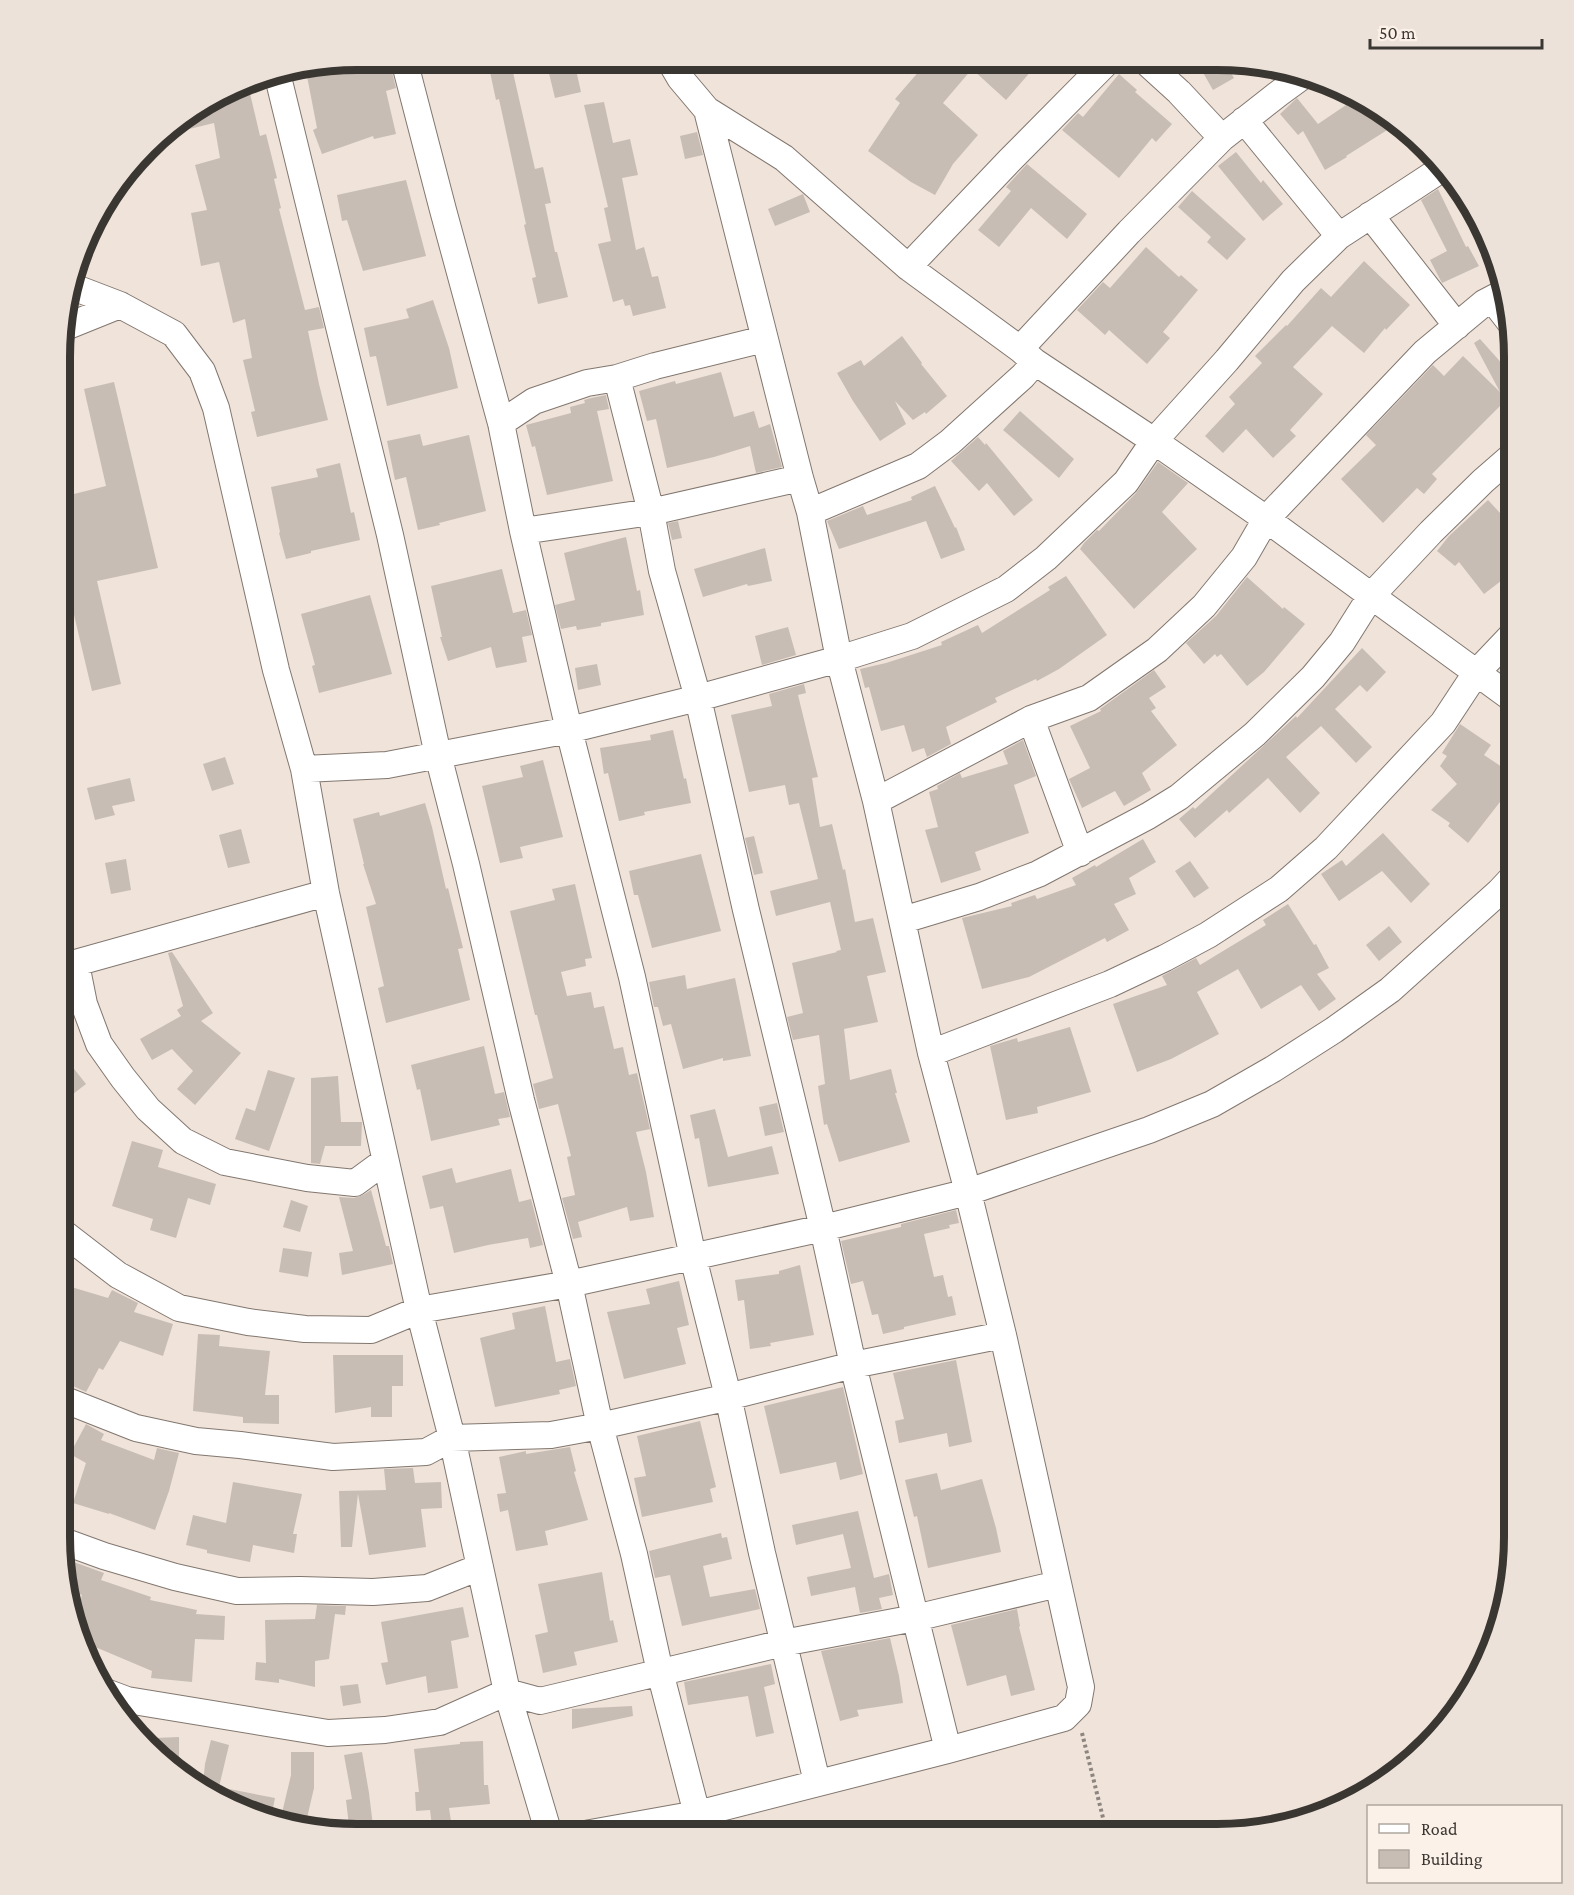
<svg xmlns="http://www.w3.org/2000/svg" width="1574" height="1895" font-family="'Crimson Pro',serif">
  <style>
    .building { fill: #c8bdb4 }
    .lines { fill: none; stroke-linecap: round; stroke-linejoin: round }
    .street-casing { stroke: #82776f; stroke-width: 28 }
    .path { stroke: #8d857f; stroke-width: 4; stroke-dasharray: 3 3; stroke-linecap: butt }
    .street { stroke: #fff; stroke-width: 26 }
    .rim { fill: none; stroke: #3a3632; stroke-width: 8 }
  </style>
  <rect width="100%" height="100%" fill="#efe3da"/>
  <path class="building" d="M 374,60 L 389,60 L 396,88 L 386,91 L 396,134 L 374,139 L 373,136 L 322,154 L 313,130 L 317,128 L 307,76 L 334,71 Z
    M 546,61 L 574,61 L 581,92 L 555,98 Z
    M 927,62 L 1039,62 L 1006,100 L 972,69 L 943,103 L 978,135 L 953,164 L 935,195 L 911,182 L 868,151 L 900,103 L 895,99 Z
    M 1197,62 L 1225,63 L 1234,78 L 1213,90 Z
    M 512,68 L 535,169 L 543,167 L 551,203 L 545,204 L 555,252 L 557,252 L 568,297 L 538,304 L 532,278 L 536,277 L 524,225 L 526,224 L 499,99 L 496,100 L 490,72 Z
    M 1119,74 L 1137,90 L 1135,92 L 1172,124 L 1156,142 L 1152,138 L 1119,178 L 1062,130 L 1078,113 L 1083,117 Z
    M 1331,83 L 1380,109 L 1392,127 L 1346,156 L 1347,157 L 1325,170 L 1303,131 L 1298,135 L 1280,114 L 1297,98 L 1318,124 L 1346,105 Z
    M 249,89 L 260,136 L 266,134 L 277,178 L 274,179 L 281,208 L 279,209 L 305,310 L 319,307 L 324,328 L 308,331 L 319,384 L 328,420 L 257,437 L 251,412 L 255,411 L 243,360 L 252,358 L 245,319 L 233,323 L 219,262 L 201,266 L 191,213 L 207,210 L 195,165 L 220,158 L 214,123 L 173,133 L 171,128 L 231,93 Z
    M 604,102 L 613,143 L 630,139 L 638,175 L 622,178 L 636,250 L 644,247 L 652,277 L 658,276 L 666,308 L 633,316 L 630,305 L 625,306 L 623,299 L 613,302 L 598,244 L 611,241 L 604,208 L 608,207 L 584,105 Z
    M 697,132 L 703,155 L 685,159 L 680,136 Z
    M 1236,152 L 1261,183 L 1263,180 L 1283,204 L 1263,221 L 1218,166 Z
    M 1027,164 L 1087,214 L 1067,239 L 1031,208 L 999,247 L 978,230 L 1011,191 L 1006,187 Z
    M 406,180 L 426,256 L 363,271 L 347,220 L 342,221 L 337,195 Z
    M 1438,189 L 1466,247 L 1468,246 L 1479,266 L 1442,283 L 1430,260 L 1447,251 L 1421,200 Z
    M 1192,191 L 1246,239 L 1227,260 L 1207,242 L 1211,237 L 1178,207 Z
    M 803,194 L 810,212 L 775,226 L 768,209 Z
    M 1146,247 L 1179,277 L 1181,275 L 1198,290 L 1163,332 L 1170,338 L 1147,364 L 1109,330 L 1105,335 L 1077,310 L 1103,282 L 1110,288 Z
    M 1364,261 L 1410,305 L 1386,330 L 1385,328 L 1364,353 L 1332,326 L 1293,367 L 1323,394 L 1290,430 L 1296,436 L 1273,458 L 1246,429 L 1223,453 L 1205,436 L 1235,404 L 1229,397 L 1262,363 L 1255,356 L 1286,325 L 1287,326 L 1321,288 L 1331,297 Z
    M 433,300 L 449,348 L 458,388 L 387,406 L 376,356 L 370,357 L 364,328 L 409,318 L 406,309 Z
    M 902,336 L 922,363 L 921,364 L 947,396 L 926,414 L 925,412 L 913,420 L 895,401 L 906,424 L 880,441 L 853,401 L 837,373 L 861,360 L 864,366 Z
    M 1480,339 L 1514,377 L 1514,417 L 1505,401 L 1432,474 L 1437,479 L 1424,494 L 1417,488 L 1383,523 L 1341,479 L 1376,445 L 1366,435 L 1433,365 L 1444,376 L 1463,356 L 1500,392 L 1474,343 Z
    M 721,372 L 734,417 L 754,411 L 759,428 L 770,424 L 782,467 L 756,473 L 750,446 L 714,457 L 667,468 L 656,419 L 647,421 L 639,391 L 675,381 L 676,384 Z
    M 114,382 L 158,568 L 97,581 L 121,684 L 92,691 L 62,564 L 62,497 L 106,486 L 84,389 Z
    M 606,395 L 609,409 L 597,411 L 613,481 L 547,495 L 535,446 L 532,447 L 526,425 L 571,413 L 570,407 L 585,403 L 584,400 L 591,398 Z
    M 1020,411 L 1074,459 L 1059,478 L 1003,430 Z
    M 420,434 L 423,446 L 469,435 L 486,511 L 439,523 L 440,525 L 418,530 L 406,477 L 395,480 L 387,441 Z
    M 978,437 L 985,445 L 986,443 L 1033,500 L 1014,516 L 987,483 L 979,491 L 951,461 Z
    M 1158,462 L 1188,483 L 1162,512 L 1197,549 L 1134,609 L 1080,549 L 1084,543 L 1097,530 L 1099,531 L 1136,493 Z
    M 340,463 L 351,513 L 354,512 L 360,540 L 311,551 L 311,553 L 286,559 L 279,533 L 280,532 L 271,487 L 318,477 L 316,469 Z
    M 935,486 L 955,528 L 956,527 L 965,550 L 941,559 L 926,521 L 839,549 L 827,521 L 863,506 L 867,515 L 912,500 L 911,497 Z
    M 1488,500 L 1514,528 L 1514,571 L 1484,594 L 1459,562 L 1455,566 L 1437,551 L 1449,536 Z
    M 678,521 L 682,538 L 672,540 L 668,523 Z
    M 626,537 L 637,591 L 640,590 L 644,615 L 601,623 L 601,626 L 577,630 L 576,626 L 561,629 L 555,605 L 575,600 L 564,553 Z
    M 765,548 L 772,581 L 748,586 L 747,584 L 703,597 L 694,569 Z
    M 502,569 L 513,613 L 526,610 L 532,635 L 522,637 L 527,662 L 496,668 L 491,647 L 448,661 L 440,637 L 442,637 L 431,586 Z
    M 1066,576 L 1107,635 L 1059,669 L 1037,681 L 1036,679 L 995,698 L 997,702 L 946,727 L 951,744 L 927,757 L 924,748 L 912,752 L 904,725 L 881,731 L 869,687 L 865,688 L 860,669 L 886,663 L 942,645 L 941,642 L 978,625 L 982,633 L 1050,590 L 1048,587 Z
    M 1247,577 L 1283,609 L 1284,607 L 1305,624 L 1264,672 L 1247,686 L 1221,654 L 1217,657 L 1215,654 L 1204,664 L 1186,643 L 1216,616 Z
    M 370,595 L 392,674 L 319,693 L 312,666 L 315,665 L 301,614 Z
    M 788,627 L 796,655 L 762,665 L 755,636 Z
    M 1362,648 L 1386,672 L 1367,692 L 1360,685 L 1335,709 L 1372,747 L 1356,763 L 1321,726 L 1286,757 L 1320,793 L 1300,813 L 1268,778 L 1229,813 L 1227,810 L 1195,838 L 1179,819 L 1193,807 L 1195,809 L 1296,716 L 1297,718 Z
    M 597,664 L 601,685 L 578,690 L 575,668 Z
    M 1154,670 L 1166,687 L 1149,698 L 1156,708 L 1151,711 L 1177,745 L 1142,773 L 1151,790 L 1124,806 L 1115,791 L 1082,808 L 1069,779 L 1090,768 L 1070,726 L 1101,711 L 1100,709 Z
    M 804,684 L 806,693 L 798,695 L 818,777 L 812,778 L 820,827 L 832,824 L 843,870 L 845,869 L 855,922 L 873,918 L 886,972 L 867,976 L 878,1022 L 844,1029 L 850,1080 L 891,1069 L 897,1093 L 895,1093 L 910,1142 L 839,1162 L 827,1124 L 824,1125 L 818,1086 L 825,1084 L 819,1035 L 793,1040 L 787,1017 L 803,1013 L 792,963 L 837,952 L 836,951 L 841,950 L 830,902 L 776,916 L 770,891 L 818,879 L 799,803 L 789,805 L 785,785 L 749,792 L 731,715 L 772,706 L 769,694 Z
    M 1460,724 L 1491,745 L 1484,755 L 1514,775 L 1514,783 L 1507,793 L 1468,843 L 1448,826 L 1450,823 L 1431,810 L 1457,784 L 1440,766 L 1447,756 L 1442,753 Z
    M 673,730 L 684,779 L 686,778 L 691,803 L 644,812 L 645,815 L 619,821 L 608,773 L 604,774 L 600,748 L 651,740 L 650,735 Z
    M 1023,740 L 1036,776 L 1014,785 L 1029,833 L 975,852 L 981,870 L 941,883 L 925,830 L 938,827 L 929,792 L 938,789 L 937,786 L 960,773 L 962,778 L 1008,764 L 1003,751 Z
    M 225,757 L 234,784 L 212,791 L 203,764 Z
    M 543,760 L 563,837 L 520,847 L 523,858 L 500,863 L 482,786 L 523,777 L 520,766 Z
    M 130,778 L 135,801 L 112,806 L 115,815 L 95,820 L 87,788 Z
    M 425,803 L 432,827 L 446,889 L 448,888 L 463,948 L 458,949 L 470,1000 L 386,1023 L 378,988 L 384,986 L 366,907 L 376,904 L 363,864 L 364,864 L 353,819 L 379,812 L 380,816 Z
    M 241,829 L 250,863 L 228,868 L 219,835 Z
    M 1383,833 L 1430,884 L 1411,903 L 1382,871 L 1339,901 L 1321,874 L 1342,860 L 1346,866 Z
    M 754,836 L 763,873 L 754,875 L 745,838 Z
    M 1143,839 L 1156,862 L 1129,878 L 1136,894 L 1114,904 L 1129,930 L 1107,942 L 1105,938 L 1029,977 L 982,989 L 962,918 L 1012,906 L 1011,903 L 1035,895 L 1037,899 L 1076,885 L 1072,878 L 1095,865 L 1096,867 Z
    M 701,854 L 721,931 L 652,948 L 638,895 L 634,895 L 629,871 Z
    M 126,859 L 131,890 L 111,894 L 105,863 Z
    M 1190,861 L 1209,888 L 1194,898 L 1175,871 Z
    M 575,884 L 592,958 L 585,959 L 586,966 L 561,972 L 567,996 L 591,992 L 594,1008 L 604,1006 L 614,1049 L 623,1047 L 629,1075 L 637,1073 L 650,1129 L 636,1132 L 646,1172 L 654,1217 L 630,1221 L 627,1207 L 578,1222 L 582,1237 L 573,1239 L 562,1198 L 575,1195 L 567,1157 L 571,1156 L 558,1104 L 539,1109 L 536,1096 L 533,1084 L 553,1078 L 537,1015 L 535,1015 L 510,911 L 555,900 L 552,889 Z
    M 1288,904 L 1314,945 L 1316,944 L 1329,968 L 1317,974 L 1336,999 L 1319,1011 L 1301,985 L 1261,1009 L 1238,969 L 1197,992 L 1219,1034 L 1171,1059 L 1137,1072 L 1113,1004 L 1167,985 L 1162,976 L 1196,958 L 1200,965 L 1266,925 L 1263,920 Z
    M 1389,926 L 1402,942 L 1379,961 L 1366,945 Z
    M 172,952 L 213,1013 L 201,1021 L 241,1053 L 195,1105 L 177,1089 L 193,1071 L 172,1049 L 152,1060 L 140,1039 L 181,1016 L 177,1010 L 183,1006 L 168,953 Z
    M 685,975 L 687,989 L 735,978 L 751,1056 L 723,1061 L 723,1058 L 683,1069 L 671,1024 L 663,1026 L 658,1007 L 654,1007 L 649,982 Z
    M 1070,1027 L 1091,1092 L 1037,1107 L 1038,1113 L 1006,1120 L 990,1046 L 1017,1038 L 1018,1042 Z
    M 484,1046 L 495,1094 L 504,1092 L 510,1117 L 498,1119 L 500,1125 L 431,1141 L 420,1089 L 417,1090 L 411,1065 Z
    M 71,1065 L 86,1084 L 68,1098 L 61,1089 L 61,1073 Z
    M 268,1070 L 295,1078 L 269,1151 L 235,1139 L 246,1108 L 255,1111 Z
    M 338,1076 L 341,1122 L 362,1122 L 361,1146 L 325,1146 L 320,1164 L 311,1163 L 311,1078 Z
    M 777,1103 L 784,1132 L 765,1136 L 759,1107 Z
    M 715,1109 L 728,1157 L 772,1146 L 779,1174 L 708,1187 L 699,1138 L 695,1139 L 690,1115 Z
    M 132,1141 L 163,1150 L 158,1167 L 216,1184 L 210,1205 L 188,1198 L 176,1238 L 150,1230 L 153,1219 L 112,1206 Z
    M 452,1168 L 456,1183 L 511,1169 L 519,1202 L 531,1199 L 543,1245 L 530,1248 L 528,1238 L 488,1245 L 454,1253 L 443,1206 L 430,1209 L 422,1176 Z
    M 371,1190 L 386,1246 L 389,1246 L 393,1264 L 342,1275 L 339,1253 L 353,1251 L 339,1197 L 354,1198 L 363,1195 Z
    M 291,1200 L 308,1206 L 300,1232 L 283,1227 Z
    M 956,1210 L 959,1223 L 949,1225 L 950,1228 L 924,1234 L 934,1277 L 943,1275 L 948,1297 L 952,1296 L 956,1315 L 904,1327 L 904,1329 L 883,1334 L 878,1314 L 872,1315 L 863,1281 L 851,1284 L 841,1241 L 901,1227 L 901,1224 Z
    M 283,1248 L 312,1252 L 308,1277 L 279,1272 Z
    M 800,1265 L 814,1335 L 770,1343 L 771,1346 L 750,1349 L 744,1300 L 738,1301 L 735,1280 L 779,1274 L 779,1271 Z
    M 679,1281 L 689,1325 L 677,1328 L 686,1364 L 624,1379 L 607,1312 L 650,1304 L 646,1289 Z
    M 68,1286 L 108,1298 L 112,1290 L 138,1303 L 134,1312 L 173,1324 L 163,1356 L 120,1341 L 103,1370 L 99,1368 L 86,1392 L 60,1380 L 60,1310 Z
    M 545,1306 L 556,1362 L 570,1359 L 576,1386 L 559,1390 L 560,1394 L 495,1407 L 480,1338 L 515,1329 L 512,1313 Z
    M 198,1334 L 220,1335 L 219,1346 L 270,1351 L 265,1395 L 279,1395 L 279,1424 L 243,1423 L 243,1417 L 193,1411 Z
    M 333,1355 L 403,1355 L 403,1386 L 392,1386 L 392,1417 L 371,1417 L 371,1407 L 335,1413 Z
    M 956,1360 L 972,1442 L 949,1447 L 947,1433 L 899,1443 L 895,1421 L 904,1419 L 893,1373 Z
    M 843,1387 L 863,1474 L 840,1480 L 836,1462 L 780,1474 L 764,1406 Z
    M 700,1421 L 716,1487 L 710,1489 L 713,1502 L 642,1517 L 634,1478 L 646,1476 L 637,1436 Z
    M 86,1424 L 104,1434 L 101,1440 L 154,1460 L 157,1448 L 179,1453 L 169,1491 L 155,1530 L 109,1513 L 109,1514 L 73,1503 L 86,1463 L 70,1454 Z
    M 570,1447 L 576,1471 L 574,1472 L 588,1520 L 545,1531 L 548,1545 L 516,1551 L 508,1510 L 500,1512 L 497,1494 L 506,1493 L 499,1457 L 526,1451 L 526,1454 Z
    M 413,1468 L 415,1483 L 441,1482 L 442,1508 L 421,1509 L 426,1547 L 369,1555 L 358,1494 L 352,1547 L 341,1547 L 339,1491 L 386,1490 L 384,1469 Z
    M 937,1473 L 941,1490 L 982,1479 L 996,1528 L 1001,1552 L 928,1568 L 917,1516 L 914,1517 L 905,1480 Z
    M 233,1482 L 302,1494 L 293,1534 L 297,1534 L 294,1553 L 253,1545 L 250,1562 L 207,1553 L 207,1550 L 186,1545 L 193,1515 L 226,1523 Z
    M 858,1511 L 874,1578 L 889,1574 L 893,1595 L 879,1598 L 882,1609 L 860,1613 L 855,1587 L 811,1596 L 807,1577 L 851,1568 L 843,1534 L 796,1545 L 792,1525 Z
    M 721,1533 L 722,1538 L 727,1537 L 732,1559 L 703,1566 L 710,1597 L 755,1589 L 760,1609 L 682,1626 L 670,1575 L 655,1578 L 649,1551 Z
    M 71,1561 L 104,1573 L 101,1580 L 151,1597 L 150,1600 L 197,1610 L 196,1614 L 225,1616 L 224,1640 L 195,1639 L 192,1682 L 151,1678 L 152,1671 L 81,1641 L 74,1624 L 82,1595 L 67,1589 L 65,1578 Z
    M 602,1572 L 610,1621 L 613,1620 L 618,1642 L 574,1652 L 577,1665 L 543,1673 L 535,1635 L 548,1632 L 538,1584 Z
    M 317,1605 L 346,1606 L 345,1615 L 335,1614 L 329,1659 L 315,1661 L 315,1687 L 279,1679 L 279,1683 L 255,1680 L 256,1662 L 266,1663 L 265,1620 L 315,1619 Z
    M 463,1607 L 469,1637 L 451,1641 L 458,1688 L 428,1693 L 426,1676 L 386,1685 L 381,1663 L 388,1662 L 381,1622 Z
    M 1017,1609 L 1020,1626 L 1019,1627 L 1035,1690 L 1011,1696 L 1006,1675 L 967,1686 L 951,1625 Z
    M 890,1638 L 899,1676 L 903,1703 L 857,1710 L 859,1716 L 840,1721 L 821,1651 Z
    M 771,1664 L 775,1684 L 764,1687 L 774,1733 L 756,1737 L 748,1696 L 688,1705 L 684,1682 Z
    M 358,1684 L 361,1703 L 343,1706 L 340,1686 Z
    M 632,1706 L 633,1716 L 572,1729 L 572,1709 Z
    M 179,1737 L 179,1761 L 164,1761 L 155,1754 L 155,1738 Z
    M 211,1740 L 229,1745 L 219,1787 L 275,1798 L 271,1818 L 249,1813 L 208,1795 L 197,1787 L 199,1783 L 203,1783 L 205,1764 Z
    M 483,1741 L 484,1785 L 488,1785 L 490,1804 L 449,1808 L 453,1834 L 433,1834 L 430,1810 L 416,1811 L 415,1792 L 419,1792 L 414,1749 L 460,1744 L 460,1742 Z
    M 291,1752 L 314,1752 L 314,1788 L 307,1818 L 282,1813 L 291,1775 Z
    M 362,1752 L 369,1793 L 374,1834 L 350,1834 L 346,1800 L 352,1799 L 344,1755 Z"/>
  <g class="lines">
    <g class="street-casing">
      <path id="street" d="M 404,60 L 443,210 L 501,423 L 523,531 L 569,730 L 632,977 L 693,1257 L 728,1396 L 762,1553 L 817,1782
        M 670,61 L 680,78 L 707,110 L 784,158 L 908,267 L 1020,349 L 1035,362 L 1154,441 L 1266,519 L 1514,700
        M 1146,62 L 1179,92 L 1222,138
        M 277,73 L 390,535 L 438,755 L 466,864 L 521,1100 L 569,1284 L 600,1426 L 634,1554 L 660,1672 L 697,1814
        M 1244,120 L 1339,236
        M 1370,215 L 1457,326
        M 908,267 L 1010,160 L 1107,62
        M 73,287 L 120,305 L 174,334 L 202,371 L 216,408 L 276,670 L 304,769 L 326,893 L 419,1310 L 452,1438 L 507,1692 L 549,1834
        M 1492,299 L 1509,321
        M 63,328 L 120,305
        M 764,339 L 655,366 L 617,378 L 651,512 L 662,571 L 698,698 L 746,910 L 823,1228 L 853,1365 L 948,1750
        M 1020,349 L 1129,232 L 1222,138 L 1278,94 L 1304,75
        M 501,423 L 534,401 L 587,383 L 617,378
        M 810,512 L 918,466 L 950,442 L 1023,376 L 1035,362
        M 523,531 L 651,512 L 800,478
        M 1031,719 L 1080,853
        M 304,769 L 387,765 L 569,730 L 698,698 L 839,659 L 912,636 L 1006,589 L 1046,558 L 1126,482 L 1154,441 L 1227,360 L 1293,281 L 1339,236 L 1443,168
        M 876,801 L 1031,719 L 1089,698 L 1157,650 L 1204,606 L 1244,557 L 1266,519 L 1425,352 L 1484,303 L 1505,292
        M 903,920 L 979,897 L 1038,874 L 1148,816 L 1179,797 L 1255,734 L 1313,677 L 1342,642 L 1371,596 L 1431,532 L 1483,481 L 1514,454
        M 76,964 L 84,1004 L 99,1044 L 123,1078 L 148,1109 L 183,1141 L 225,1162 L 307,1178 L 355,1183 L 385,1161
        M 61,967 L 326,893
        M 931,1053 L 1110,984 L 1165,958 L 1208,935 L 1279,889 L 1326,848 L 1443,723 L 1476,673 L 1514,633
        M 61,1231 L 118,1275 L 179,1308 L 248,1322 L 305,1329 L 371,1330 L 419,1310 L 569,1284 L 823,1228 L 968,1192 L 1149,1130 L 1212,1104 L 1273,1069 L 1334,1030 L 1390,990 L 1499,892 L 1514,876
        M 60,1398 L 136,1428 L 196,1441 L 240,1445 L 333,1457 L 426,1452 L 452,1438 L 551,1435 L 600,1426 L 716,1400 L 853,1365 L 1003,1335
        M 60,1540 L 104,1556 L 175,1577 L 237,1591 L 300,1590 L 373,1592 L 427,1588 L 480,1567
        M 103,1691 L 127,1700 L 328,1733 L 385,1730 L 440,1722 L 507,1692 L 540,1701 L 783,1643 L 915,1618 L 1058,1584
        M 585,1834 L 697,1814 L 948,1750 L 1064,1718 L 1078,1704 L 1081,1687 L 1003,1335 L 968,1192 L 931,1053 L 876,801 L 839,659 L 810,512 L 800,478 L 707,110"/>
    </g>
    <path class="path" d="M 1082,1733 L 1107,1834"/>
    <use href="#street" class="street"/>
  </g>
  <path d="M0 0H1574V1895H0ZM357 70H1217A287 287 0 0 1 1504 357V1537A287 287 0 0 1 1217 1824H357A287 287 0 0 1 70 1537V357A287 287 0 0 1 357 70Z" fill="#ece2d9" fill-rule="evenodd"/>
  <path class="rim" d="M357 70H1217A287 287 0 0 1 1504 357V1537A287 287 0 0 1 1217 1824H357A287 287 0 0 1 70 1537V357A287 287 0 0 1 357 70Z"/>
  <rect x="1367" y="1805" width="195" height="78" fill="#fcf1e8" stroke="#aea69f" stroke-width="1.5"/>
  <rect x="1379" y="1824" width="30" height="9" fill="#ffffff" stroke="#aea69f" stroke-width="1.5"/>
  <text x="1421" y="1835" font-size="18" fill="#3a3632">Road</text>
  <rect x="1379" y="1850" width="30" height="18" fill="#c8bdb4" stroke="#aea69f" stroke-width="1.5"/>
  <text x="1421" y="1865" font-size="18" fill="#3a3632">Building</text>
  <path d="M1370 39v9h172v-9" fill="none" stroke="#3a3632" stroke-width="3"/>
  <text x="1379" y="39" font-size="18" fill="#3a3632" stroke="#fcf1e8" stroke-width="4.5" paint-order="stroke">50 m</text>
</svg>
